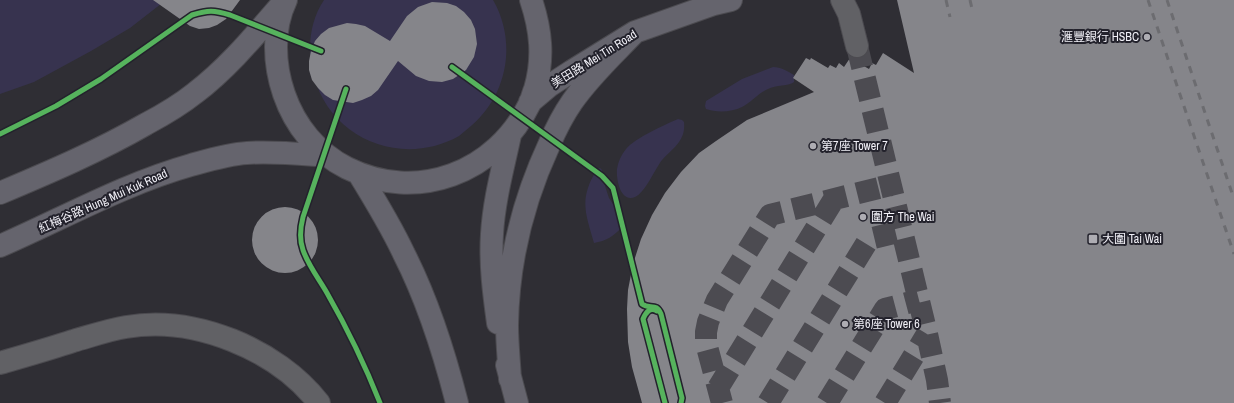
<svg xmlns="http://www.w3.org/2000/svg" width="1234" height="403" font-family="'Archivo Narrow','Noto Sans TC',sans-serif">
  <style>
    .green { fill: #37334f }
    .building { fill: #85858a }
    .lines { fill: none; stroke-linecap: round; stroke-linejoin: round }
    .minor-tunnel { stroke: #4c4b51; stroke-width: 22; stroke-dasharray: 22 11; stroke-linecap: butt }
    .minor-casing { stroke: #4c4b50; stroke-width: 24 }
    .major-casing { stroke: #4c4b50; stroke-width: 24 }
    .minor { stroke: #616165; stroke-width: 22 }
    .major { stroke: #65646d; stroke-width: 22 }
    .rail { stroke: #6c6c70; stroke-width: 3; stroke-dasharray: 7 7; stroke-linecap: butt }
    .cycleway-casing { stroke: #23222c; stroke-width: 8 }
    .cycleway { stroke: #56b35d; stroke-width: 5 }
    .poi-dot { fill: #aeadb3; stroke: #23222c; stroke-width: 1.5 }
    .labels { text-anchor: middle; stroke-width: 4; stroke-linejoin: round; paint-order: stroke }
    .poi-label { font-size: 12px; fill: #f2f1f8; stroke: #23222c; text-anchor: start }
    .street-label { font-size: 12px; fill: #f2f1f8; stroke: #23222c }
  </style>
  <rect width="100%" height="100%" fill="#2f2e34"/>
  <path class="green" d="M 0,0 L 166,0 L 130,28 L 91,51 L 34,82 L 0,94 Z
    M 324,0 L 493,0 C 517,41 508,95 471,126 C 467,129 463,133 459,136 C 402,168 330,139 314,76 C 307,51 309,22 324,0 Z
    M 773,67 C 781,67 787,71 794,75 L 794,82 C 790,86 775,85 768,89 C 758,93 752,102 742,107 C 732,112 717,113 706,109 L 705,106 L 706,101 L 742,79 Z
    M 678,119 L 682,120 L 684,122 C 686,141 673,148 662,160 C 655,169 645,193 635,197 C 620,203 616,178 617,169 C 618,162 621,155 626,149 C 635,138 664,125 678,119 Z
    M 600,168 L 602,170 L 604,183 L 609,198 L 619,213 L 622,227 C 614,236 606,241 594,243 C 585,212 579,199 597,169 Z"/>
  <path class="building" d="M 153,0 L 240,0 L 226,19 L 217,25 L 209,28 L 199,29 L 190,26 Z
    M 897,0 L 1234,0 L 1234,403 L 642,403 L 632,367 L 628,342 L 627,309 L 628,290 L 633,264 L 641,239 L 652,215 L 665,193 L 681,172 L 699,153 L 716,141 L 747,120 L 814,92 L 793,78 L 806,58 L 810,60 L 811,58 L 828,68 L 830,65 L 836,68 L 839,63 L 844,67 L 850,58 L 869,69 L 872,63 L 876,65 L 883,53 L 914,73 Z
    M 432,2 L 447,3 L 456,6 L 464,12 L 471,20 L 475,29 L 477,44 L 474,57 L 466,70 L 459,75 L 453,79 L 442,82 L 429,81 L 416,76 L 398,61 L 378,90 L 371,96 L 362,100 L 353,103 L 333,100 L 325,95 L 318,88 L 312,80 L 309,70 L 309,61 L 311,51 L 315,41 L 321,34 L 329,28 L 347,23 L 356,24 L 365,26 L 390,41 L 407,16 L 418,7 Z
    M252 240a33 33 0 1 1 66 0a33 33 0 1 1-66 0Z"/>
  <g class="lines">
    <path class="minor-tunnel" d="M 857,46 L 927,334 L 937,380 L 940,403
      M 718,388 L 834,199
      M 722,403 L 706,343 L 706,332 L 708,322 L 717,300 L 770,215 L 891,185
      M 768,403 L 869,239 L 902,231
      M 827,403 L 885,309 L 919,300
      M 885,403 L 927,334"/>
    <g class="minor-casing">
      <path id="minor" d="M 842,0 L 849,14 L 857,46
        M 0,363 C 24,356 49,349 73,341 C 91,336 108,330 126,327 C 194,315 277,349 319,403"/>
    </g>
    <g class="major-casing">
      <path id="major" d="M 286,0 C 272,29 274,65 284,94 C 295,126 317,153 347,168 C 417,203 496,173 530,103 C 532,99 533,93 535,89 C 544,58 541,30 531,0
        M 530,102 L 549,86 L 572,71 L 635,32 L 714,4 L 731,0
        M 359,174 C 375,200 391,226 404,254 C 428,301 444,352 457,403
        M 0,193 C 50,172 99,151 146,124 C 163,115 180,105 195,93 C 228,68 255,35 282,4
        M 0,246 C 64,218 124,184 191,165 C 209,160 229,154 247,153 C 274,151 300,154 327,156
        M 498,323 C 494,294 490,264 492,234 C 494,200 503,168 510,135
        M 507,365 L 517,403
        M 510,379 C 509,361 507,343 507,325 C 508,263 523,201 549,145 C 555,131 563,115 572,102 C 590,76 613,55 635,32"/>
    </g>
    <use href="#minor" class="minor"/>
    <use href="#major" class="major"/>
    <path class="rail" d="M 946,0 L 950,17
      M 970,0 L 973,13
      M 1148,0 L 1234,254
      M 1167,0 L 1234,199"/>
    <g class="cycleway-casing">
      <path id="cycleway" d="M 452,67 L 602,176 L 613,188 L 642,304 C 650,310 656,302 661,314 L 682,398 L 681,403
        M 346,89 L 303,217 C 300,229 299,239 303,250 C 308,265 319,279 327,293 C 347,328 365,365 380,403
        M 0,134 L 56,106 L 101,79 L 192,15 C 208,10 214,10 230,15 L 321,51
        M 657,311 C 650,307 646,312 643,319 L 665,403"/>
    </g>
    <use href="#cycleway" class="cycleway"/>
  </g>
  <g class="poi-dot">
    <circle cx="1147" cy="37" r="4"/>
    <circle cx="813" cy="146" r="4"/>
    <circle cx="863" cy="217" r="4"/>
    <rect x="1088" y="234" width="10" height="10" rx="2"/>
    <circle cx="845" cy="324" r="4"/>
  </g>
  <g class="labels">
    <g class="poi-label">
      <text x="1139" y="41" text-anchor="end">滙豐銀行 HSBC</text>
      <text x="821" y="150">第7座 Tower 7</text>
      <text x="871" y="221">圍方 The Wai</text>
      <text x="1102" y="243">大圍 Tai Wai</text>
      <text x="853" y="328">第6座 Tower 6</text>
    </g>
    <g class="street-label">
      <text transform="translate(594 59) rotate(-32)" y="4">美田路 Mei Tin Road</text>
      <text transform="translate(103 201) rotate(-24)" y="4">紅梅谷路 Hung Mui Kuk Road</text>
    </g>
  </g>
</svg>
